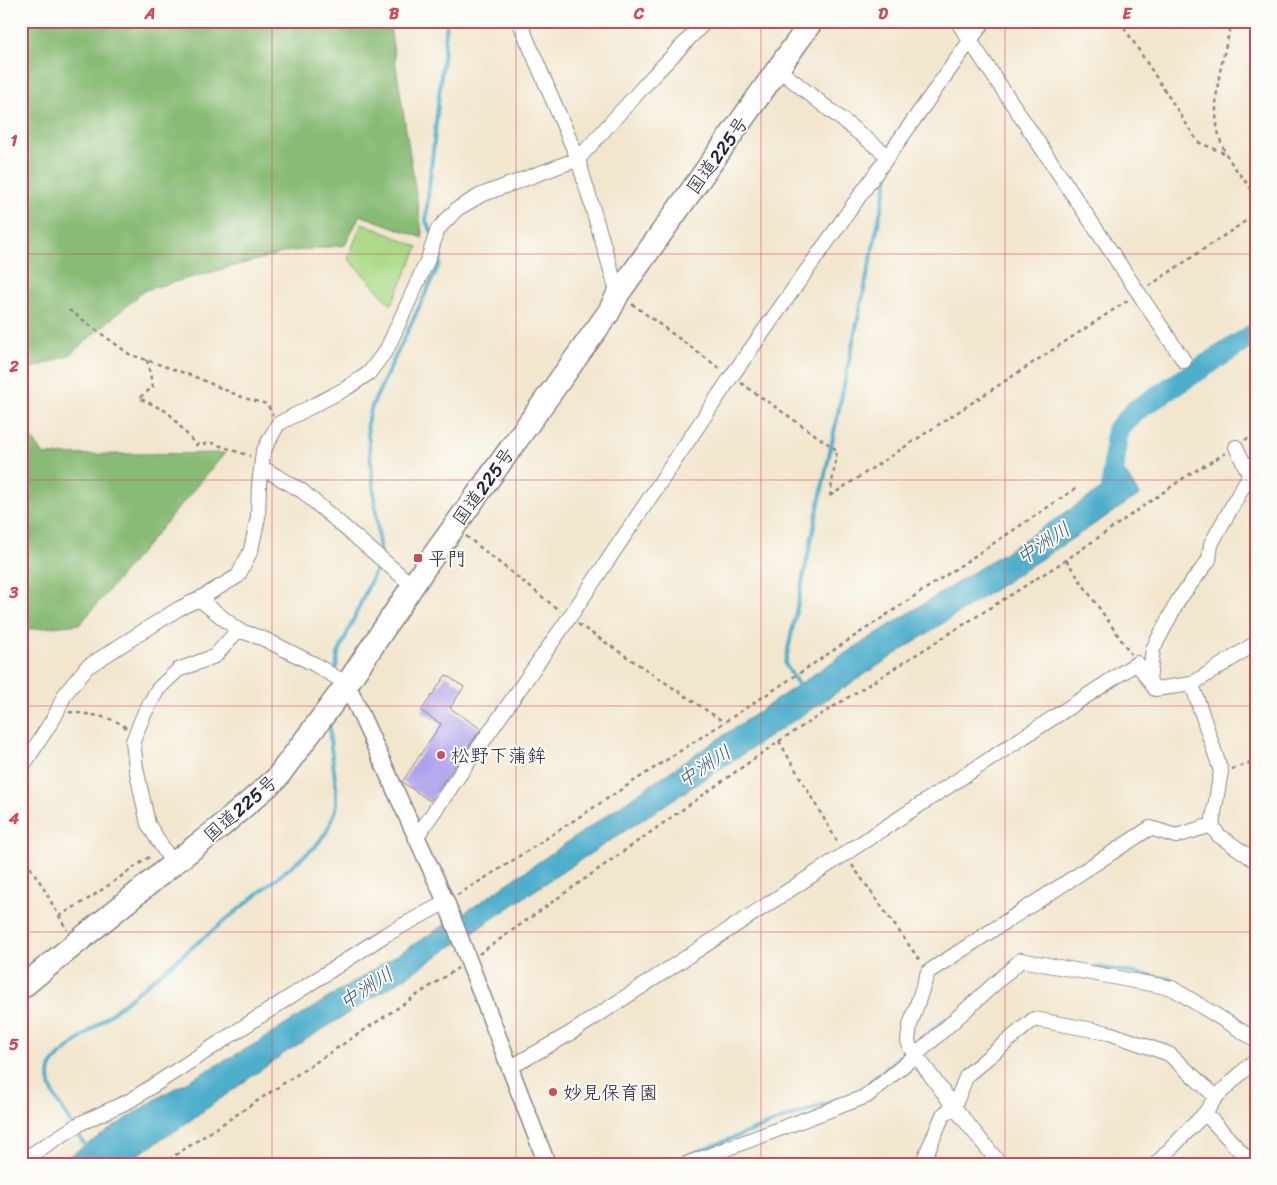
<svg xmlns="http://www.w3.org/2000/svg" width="1277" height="1185" font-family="Sriracha,'Klee One',sans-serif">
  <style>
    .green { fill: #abdb88; stroke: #667e62 }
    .forest { fill: #88bb74; stroke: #556e58 }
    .water { fill: #4dafcc; stroke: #386884 }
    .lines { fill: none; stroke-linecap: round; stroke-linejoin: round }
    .stream { stroke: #4dafcc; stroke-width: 4 }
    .river { stroke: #4dafcc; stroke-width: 22 }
    .building { fill: #afa1ec }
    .minor-casing { stroke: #8a8484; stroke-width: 16 }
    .tertiary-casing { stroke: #8a8484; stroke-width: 19 }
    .trunk-casing { stroke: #8a8484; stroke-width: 25 }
    .path { stroke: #8a8484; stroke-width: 2.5; stroke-dasharray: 4 4; stroke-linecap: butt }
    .minor { stroke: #fff; stroke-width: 14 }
    .tertiary { stroke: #fff; stroke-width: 16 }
    .trunk { stroke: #fff; stroke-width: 22 }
    .grid { fill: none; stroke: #d1495b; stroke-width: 1; stroke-opacity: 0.55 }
    .poi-dot { fill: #d1495b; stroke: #fdfcf7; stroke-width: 2 }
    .labels { text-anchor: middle; stroke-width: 4; stroke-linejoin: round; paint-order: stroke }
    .street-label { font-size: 19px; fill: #22223b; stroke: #fdfcf7 }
    .poi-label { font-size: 19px; fill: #22223b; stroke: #fdfcf7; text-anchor: start }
    .water-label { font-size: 20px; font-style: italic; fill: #335a75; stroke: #fdfcf7 }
    .neatline { fill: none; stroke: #d1495b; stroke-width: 2 }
    .grid-label { font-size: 16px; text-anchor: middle; font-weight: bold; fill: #d1495b }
  </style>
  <rect width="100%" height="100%" fill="#fdfcf7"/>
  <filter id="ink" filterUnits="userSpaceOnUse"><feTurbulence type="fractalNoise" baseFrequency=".02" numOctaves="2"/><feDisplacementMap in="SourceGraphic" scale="10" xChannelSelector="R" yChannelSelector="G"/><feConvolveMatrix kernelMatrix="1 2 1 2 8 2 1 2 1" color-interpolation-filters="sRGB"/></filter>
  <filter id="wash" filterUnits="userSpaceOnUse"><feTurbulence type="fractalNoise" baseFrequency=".0096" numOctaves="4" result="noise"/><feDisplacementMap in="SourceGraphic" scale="20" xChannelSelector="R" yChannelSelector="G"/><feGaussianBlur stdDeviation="1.12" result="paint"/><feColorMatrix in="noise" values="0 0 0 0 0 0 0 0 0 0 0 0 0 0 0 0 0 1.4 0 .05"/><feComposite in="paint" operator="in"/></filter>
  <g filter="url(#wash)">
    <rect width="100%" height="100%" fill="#f2e6cd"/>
    <path class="green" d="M 362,223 L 418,247 L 391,305 L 348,258 Z"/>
    <path class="forest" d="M 21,21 L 389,21 L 423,238 L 360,215 L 345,245 L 286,252 L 145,290 L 68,356 L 21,372 Z
      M 21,422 L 44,455 L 225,453 L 80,624 L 21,630 Z"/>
    <path class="water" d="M 1125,472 L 1139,495 L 556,876 L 400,981 L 286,1052 L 178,1129 L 123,1164 L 57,1164 L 161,1096 L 255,1044 L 478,904 L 640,792 L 838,658 L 1010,549 L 1100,490 Z"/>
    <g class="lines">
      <path class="stream" d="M 433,234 L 426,222 L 427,206 L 447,21
        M 380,552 L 367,424 L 372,406 L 440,263 L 440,245 L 438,242
        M 336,669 L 338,654 L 379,562
        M 801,689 L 785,664 L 888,177
        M 1097,967 L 1170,979 L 1182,986
        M 857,1093 L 946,1019
        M 72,1124 C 62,1108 45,1089 50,1069 C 51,1064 56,1060 59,1056 L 315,847 L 327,831 L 336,810 L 336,786 L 330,739 L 330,725
        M 78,1134 L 87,1149
        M 665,1164 L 775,1122 L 841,1099"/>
      <path class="river" d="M 1100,505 L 1111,498 L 1117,430 L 1136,410 L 1256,333"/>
    </g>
    <g id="blocks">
      <path class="building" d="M 446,675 L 464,687 L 450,708 L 481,729 L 430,801 L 402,782 L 441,724 L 421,711 Z"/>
    </g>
  </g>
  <g filter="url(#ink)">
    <use href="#blocks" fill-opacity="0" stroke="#8a8484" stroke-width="1"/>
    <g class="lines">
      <g class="minor-casing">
        <path id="minor" d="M 519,21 L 578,159 L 618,294
          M 957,21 L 1184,361
          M 778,69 L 888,156
          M 1236,447 L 1256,488
          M 261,467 L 302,491 L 413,586
          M 199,599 L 238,630 L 264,639 L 314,664 L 347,684
          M 1149,680 L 1153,649 L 1179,599 L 1209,560 L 1211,544 L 1250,474 L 1256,461
          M 1192,684 L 1256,643
          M 21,769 L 55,716 L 65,694 L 87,667 L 178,609 L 199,599 L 238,576 L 251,550 L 258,517 L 259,485 L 263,452 L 278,424 L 345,389 L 369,373 L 387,349 L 428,259 L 438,229 L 457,209 L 481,195 L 578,159 L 653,76 L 706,21
          M 417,836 L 569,618 L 731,377 L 984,21
          M 173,864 L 148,824 L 136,768 L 133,741 L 144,714 L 158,689 L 178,670 L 215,656 L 238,630
          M 511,1067 L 569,1034 L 1137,663 L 1155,689 L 1192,684 L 1221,771 L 1212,825 L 1218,835 L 1256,861
          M 1205,1113 L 1252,1164
          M 21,1161 L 81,1123 L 131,1100 L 385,935 L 446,902
          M 686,1164 L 867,1096 L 916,1055 L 1021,960 L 1172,988 L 1256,1040
          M 922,1164 L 943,1115 L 954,1107 L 910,1047 L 908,1041 L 910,1025 L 928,972 L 1150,828 L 1176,836 L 1212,825
          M 1000,1164 L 954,1107 L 967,1075 L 1034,1019 L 1109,1033 L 1169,1054 L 1216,1097
          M 1156,1164 L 1205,1113 L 1216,1097 L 1256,1059"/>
      </g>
      <g class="tertiary-casing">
        <path id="tertiary" d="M 347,684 L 446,902 L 547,1164"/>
      </g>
      <g class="trunk-casing">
        <path id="trunk" d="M 21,988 L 173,864 L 219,828 L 276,779 L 347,684 L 428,563 L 609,312 L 618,294 L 812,21"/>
      </g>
      <path class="path" d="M 1120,21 L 1198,142 L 1226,154
        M 1232,21 C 1222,63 1205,113 1226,154 C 1234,168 1246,182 1256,195
        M 1149,286 L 1256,214
        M 632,304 L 722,370
        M 69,310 L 129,354 L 193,376 L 244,398 L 267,404 L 273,415
        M 147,360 L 153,387 L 139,398 L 168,412 L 196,445 L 212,443 L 250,456
        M 741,383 L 837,450 L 830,496
        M 1245,440 L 1256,432
        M 830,496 L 1130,299
        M 466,536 L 560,611
        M 1066,560 L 1131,654
        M 578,624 L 724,722
        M 69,712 C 86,714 114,716 126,728
        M 779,741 L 838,843
        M 1232,769 L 1256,761
        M 21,854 L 40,882 L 67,930
        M 852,865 L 921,962
        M 457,895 L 498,870 L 798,674 L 1078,487
        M 59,916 L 90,898 L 152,855
        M 479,954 L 779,741 L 1066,560 L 1188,475 L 1226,453
        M 162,1164 L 458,968"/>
      <use href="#minor" class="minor"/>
      <use href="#tertiary" class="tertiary"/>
      <use href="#trunk" class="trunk"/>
    </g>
  </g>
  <path class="grid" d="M 272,21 L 272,1164M 516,21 L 516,1164M 761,21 L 761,1164M 1005,21 L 1005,1164M 21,254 L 1256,254M 21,480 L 1256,480M 21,706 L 1256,706M 21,932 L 1256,932"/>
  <g class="poi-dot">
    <rect x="413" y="553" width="10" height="10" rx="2.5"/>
    <circle cx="441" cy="755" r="5"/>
    <circle cx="553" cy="1092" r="5"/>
  </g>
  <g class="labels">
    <g class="street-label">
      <text transform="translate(717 155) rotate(-54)" y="7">国道225号</text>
      <text transform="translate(483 486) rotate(-54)" y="7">国道225号</text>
      <text transform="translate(240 808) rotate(-41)" y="7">国道225号</text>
    </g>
    <g class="poi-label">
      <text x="428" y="565">平門</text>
      <text x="451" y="762">松野下蒲鉾</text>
      <text x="563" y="1099">妙見保育園</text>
    </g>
    <g class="water-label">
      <text transform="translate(1043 543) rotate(-33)" y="7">中洲川</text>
      <text transform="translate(704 766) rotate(-33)" y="7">中洲川</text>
      <text transform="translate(366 988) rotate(-33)" y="7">中洲川</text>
    </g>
  </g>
  <rect width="1277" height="1185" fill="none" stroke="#fdfcf7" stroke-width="55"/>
  <rect x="28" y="28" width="1222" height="1130" class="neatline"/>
  <g class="grid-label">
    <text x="150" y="19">A</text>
    <text x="394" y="19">B</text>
    <text x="639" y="19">C</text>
    <text x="883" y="19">D</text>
    <text x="1127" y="19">E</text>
    <text x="14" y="146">1</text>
    <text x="14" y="372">2</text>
    <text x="14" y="598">3</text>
    <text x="14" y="824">4</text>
    <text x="14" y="1050">5</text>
  </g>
</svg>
